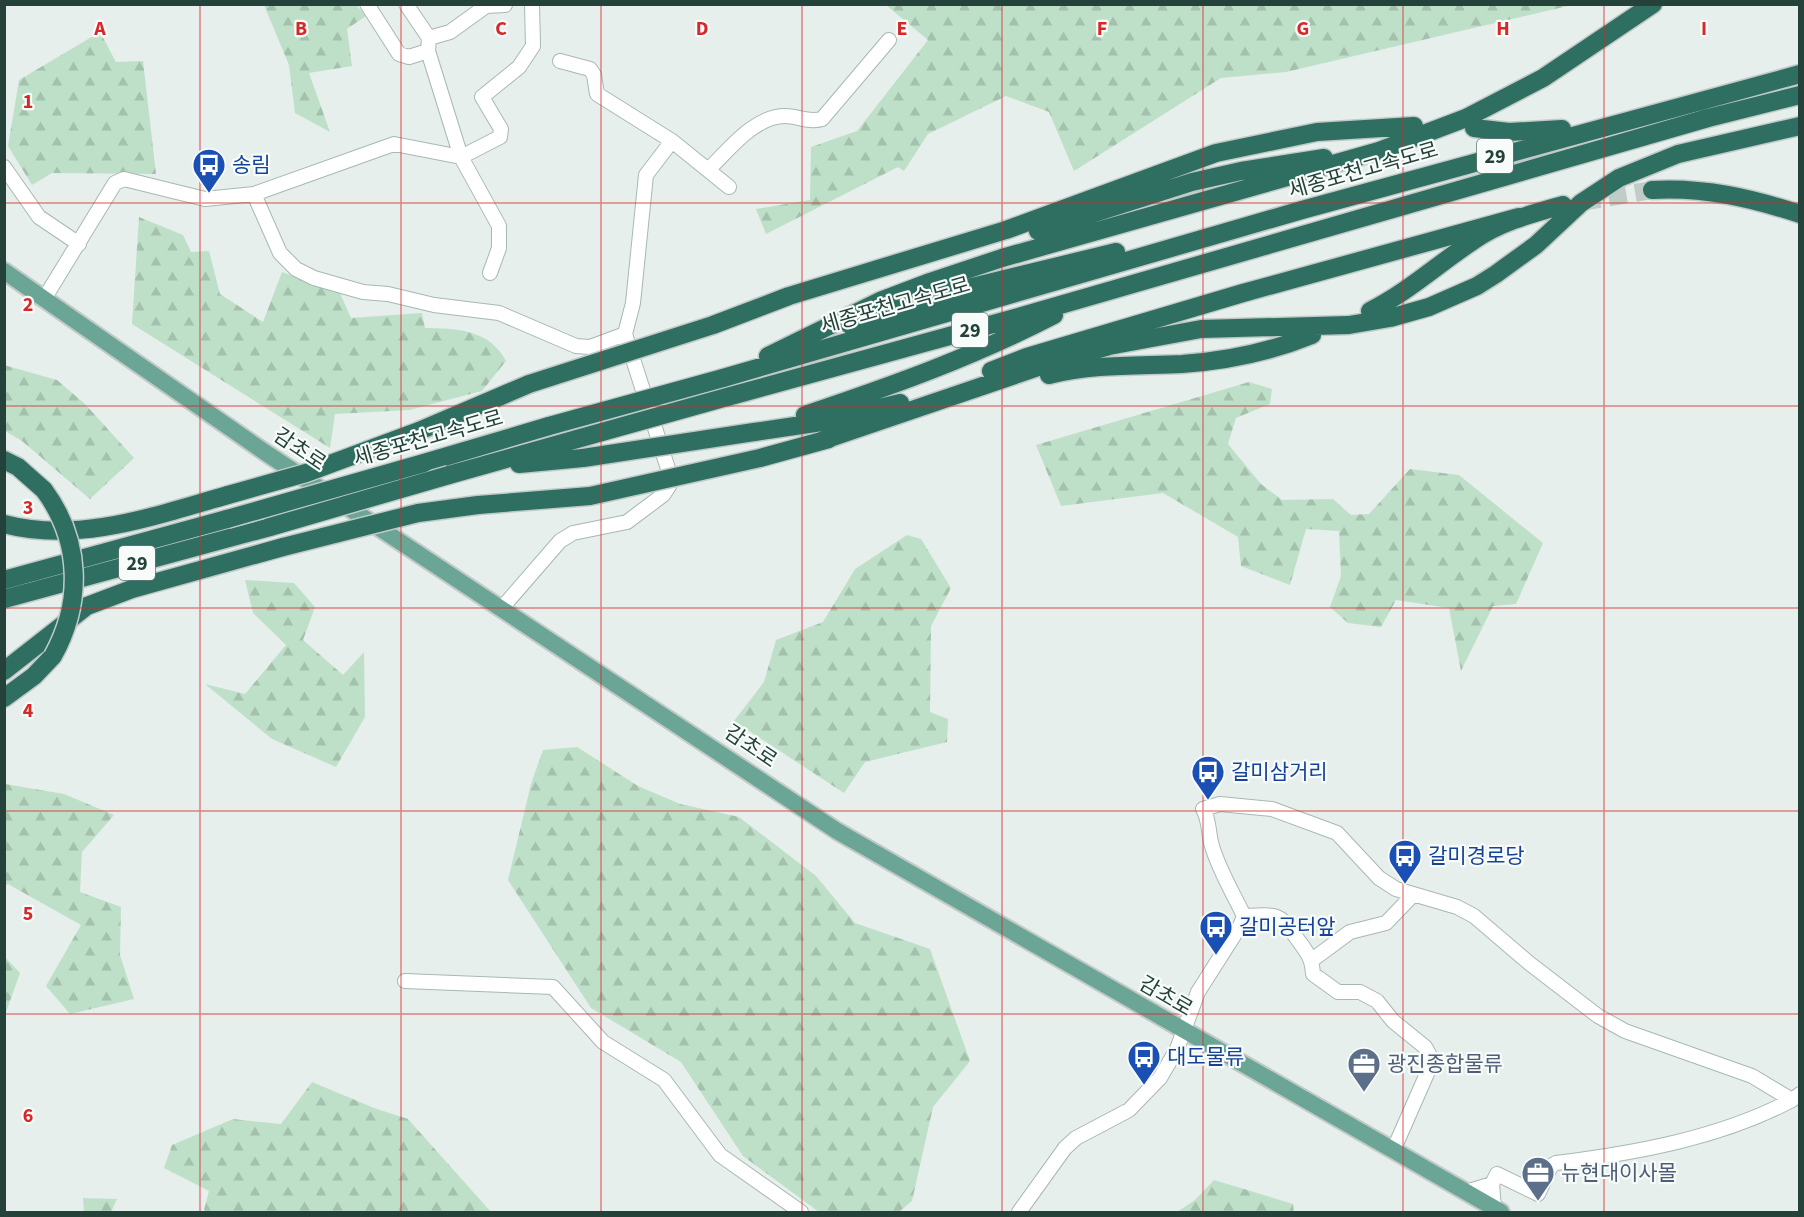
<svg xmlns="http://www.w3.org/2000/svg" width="1804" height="1217" font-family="'Source Sans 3','Noto Sans KR',sans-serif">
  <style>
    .forest { fill: url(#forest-firs) }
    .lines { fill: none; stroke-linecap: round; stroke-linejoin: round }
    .highway-tunnel { stroke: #bfccc8; stroke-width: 18; stroke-dasharray: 18 9; stroke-linecap: butt }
    .minor-casing { stroke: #a8b8b2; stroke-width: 16 }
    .major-casing { stroke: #c2cac8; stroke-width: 20 }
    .highway-casing { stroke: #c2cac8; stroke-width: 21 }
    .minor { stroke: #fff; stroke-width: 14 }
    .major { stroke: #6aa596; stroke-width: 16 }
    .highway { stroke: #2f6f62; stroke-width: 18 }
    .highway-bridge-casing { stroke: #c2cac8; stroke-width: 21; stroke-linecap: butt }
    .highway-bridge { stroke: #2f6f62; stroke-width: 18 }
    .grid { fill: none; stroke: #d62828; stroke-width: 1.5; stroke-opacity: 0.55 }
    .labels { text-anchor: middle; stroke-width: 4.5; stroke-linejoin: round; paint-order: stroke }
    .shield { fill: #f7fbf9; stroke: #637a73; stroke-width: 1.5 }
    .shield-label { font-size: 20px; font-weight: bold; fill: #24423a }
    .transit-label { font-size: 21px; fill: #164399; stroke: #f7fbf9; text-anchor: start }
    .street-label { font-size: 21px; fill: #24423a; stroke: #f7fbf9 }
    .service-label { font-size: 21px; fill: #4e5e75; stroke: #f7fbf9; text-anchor: start }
    .grid-label { font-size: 20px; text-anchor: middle; font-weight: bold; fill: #d62828; stroke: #f7fbf9; stroke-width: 4.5; stroke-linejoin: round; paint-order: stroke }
  </style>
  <defs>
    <pattern id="forest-firs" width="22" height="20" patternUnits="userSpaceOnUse" patternTransform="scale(1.5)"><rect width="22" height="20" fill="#bfe0c8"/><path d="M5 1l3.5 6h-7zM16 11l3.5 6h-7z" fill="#a4c1ad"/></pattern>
  </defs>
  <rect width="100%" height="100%" fill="#e6efeb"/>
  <path class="forest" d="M 264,5 L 356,5 L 366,16 L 347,29 L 352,66 L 309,73 L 330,132 L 295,113 L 289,65 Z
    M 886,5 L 1572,5 L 1286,72 L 1221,78 L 1074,171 L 1049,112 L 1006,96 L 928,134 L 904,171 L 898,167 L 766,234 L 756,209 L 810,200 L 811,147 L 857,131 L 928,40 Z
    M 100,32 L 116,62 L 143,61 L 156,174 L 52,173 L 32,185 L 8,146 L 19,80 Z
    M 139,217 L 183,235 L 191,252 L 209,251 L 220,294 L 263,322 L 282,272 L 340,293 L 351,318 L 422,313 L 425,328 C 457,328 490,330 506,361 L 482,391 L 409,410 L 335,414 L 330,448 L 132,324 Z
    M 4,365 L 57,380 L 85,404 L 134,458 L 90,499 L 22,441 L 5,431 Z
    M 1249,382 L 1272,389 L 1270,404 L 1236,418 L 1228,444 L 1261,484 L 1282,500 L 1333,499 L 1351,515 L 1369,514 L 1410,469 L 1459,475 L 1543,543 L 1516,604 L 1493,606 L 1461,671 L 1449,608 L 1396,600 L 1381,627 L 1348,623 L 1330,607 L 1341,576 L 1339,531 L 1306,529 L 1290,585 L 1241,566 L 1238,537 L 1163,493 L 1061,506 L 1036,445 Z
    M 907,535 L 921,539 L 951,588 L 931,626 L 930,712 L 948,719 L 947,742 L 865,762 L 844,793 L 734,721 L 764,682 L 776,640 L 823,622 L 855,569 Z
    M 245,580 L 294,583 L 315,607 L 303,640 L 343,675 L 364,652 L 365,717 L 336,767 L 272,739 L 205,684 L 245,694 L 286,645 L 253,613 Z
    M 577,747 L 638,786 L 680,804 L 739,817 L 816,876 L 855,923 L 930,949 L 970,1061 L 933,1107 L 912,1201 L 899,1212 L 819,1212 L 743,1156 L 681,1062 L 591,1008 L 508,880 L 531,784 L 543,750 Z
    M 5,784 L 64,794 L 114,815 L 82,852 L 80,892 L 121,907 L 120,955 L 134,999 L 70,1014 L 46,986 L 81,925 L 8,884 L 5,885 Z
    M 5,957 L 20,973 L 5,1015 Z
    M 312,1082 L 374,1108 L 408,1119 L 491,1212 L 206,1212 L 204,1210 L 209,1191 L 164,1168 L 172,1145 L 233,1119 L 281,1124 Z
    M 1214,1180 L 1293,1204 L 1294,1212 L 1177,1212 L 1195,1200 Z
    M 83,1198 L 117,1199 L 111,1212 L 84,1212 Z"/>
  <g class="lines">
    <path class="highway-tunnel" d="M 1582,202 L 1652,190"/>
    <g class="minor-casing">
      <path id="minor" d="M 367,4 L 399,54 L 409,57 L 428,51
        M 406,4 L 429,38
        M 560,61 L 590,69 L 594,75 L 597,94 L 672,141 L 646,175 L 633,303 L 625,334
        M 672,141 L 729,187
        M 4,167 L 39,217 L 79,244
        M 708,170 C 728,151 754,116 785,116 C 798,116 808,123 822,119 L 889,40
        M 254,194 L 394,144 L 461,157 L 500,137 L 501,129 L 482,97 L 519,67 L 533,46 L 532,4
        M 490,273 L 499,248 L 499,226 L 461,157 L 428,51 L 429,38 L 450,32 L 486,6 L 505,5
        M 44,299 L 115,183 L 124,179 L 205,199 L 254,194 L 280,253 L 296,269 L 314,278 L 363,292 L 388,294 L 434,305 L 499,313 L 576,346 L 590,347 L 625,334 L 670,475 L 669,486 L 663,495 L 627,522 L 573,533 L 560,541 L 501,609
        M 1244,916 C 1283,914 1279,914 1301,944 C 1309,955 1312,960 1313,974 L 1338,992 L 1360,992 L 1377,1001 L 1393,1021 L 1425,1047 L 1430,1056 L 1429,1069 L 1393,1151
        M 1312,960 L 1350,932 L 1386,923 L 1412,896
        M 405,981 L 553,987 L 603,1042 L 664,1080 L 720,1155 L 801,1212
        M 1492,1184 L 1497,1174 L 1538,1194 L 1551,1166 L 1556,1163 C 1636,1153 1720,1138 1792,1100
        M 1466,1192 L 1492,1184 L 1494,1208
        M 1019,1212 L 1065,1148 L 1076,1138 L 1129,1110 L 1160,1078 L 1177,1049 L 1198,992 L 1240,926 L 1244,916 C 1233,893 1219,870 1212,846 C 1208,833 1210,821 1203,809 L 1220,804 L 1272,809 L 1337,833 L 1379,878 L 1396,889 L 1457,907 L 1474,916 L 1529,963 L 1598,1016 L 1625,1031 L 1752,1076 L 1792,1100 L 1800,1094"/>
    </g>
    <g class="major-casing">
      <path id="major" d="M 4,271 L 266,453 L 837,831 L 1501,1212"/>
    </g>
    <g class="highway-casing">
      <path id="highway" d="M 1474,128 L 1509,132 L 1562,129
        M 1652,190 C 1704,187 1751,198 1800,214
        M 1038,231 L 1192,182 L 1241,171 L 1324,158
        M 1370,311 C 1408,292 1438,264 1473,241 C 1500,222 1531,214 1563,205
        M 713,325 L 789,296 L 1006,230 L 1216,153 L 1317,132 L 1414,126
        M 850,325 L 972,287 L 1116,252
        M 768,356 L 880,301 L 930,282 L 1002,258 L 1379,151 L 1466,118 L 1543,78 L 1653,4
        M 991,371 L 1027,357 L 1243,293 L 1519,217
        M 1049,375 C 1093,364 1137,366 1182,364 C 1227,361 1270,352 1312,335
        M 723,378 L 1302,210 L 1800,74
        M 727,397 L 1015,318 L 1708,118 L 1800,95
        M 805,415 C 891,386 973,357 1054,315
        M 419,431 L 529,384
        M 754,432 L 822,422 L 900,403
        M 818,442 L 1050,363 L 1109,346 L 1201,329 L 1349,325 L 1390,318 L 1429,307 L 1477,286 L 1496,274 L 1536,245 L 1581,203 L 1619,178 L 1678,154 L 1800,126
        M 760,458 L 829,439
        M 4,460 L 18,467 L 44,490
        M 424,463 L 549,426
        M 519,464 L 583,458
        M 449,475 L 577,439
        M 478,505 L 590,496
        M 4,524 C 79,544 157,515 228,495
        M 4,580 L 227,519
        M 4,599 L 270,527
        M 4,671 L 87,606 L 132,589 L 283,547
        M 4,698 L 34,676 L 53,656"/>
    </g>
    <use href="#minor" class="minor"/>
    <use href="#major" class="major"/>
    <use href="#highway" class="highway"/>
    <g class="highway-bridge-casing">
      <path id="highway-bridge" d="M 529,384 L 713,325
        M 549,426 L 723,378
        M 577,439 L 727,397
        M 583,458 L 754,432
        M 44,490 C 81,540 83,602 53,656
        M 228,495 L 306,473 L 419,431
        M 590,496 L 760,458
        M 227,519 L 424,463
        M 270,527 L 449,475
        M 283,547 L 418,513 L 478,505"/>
    </g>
    <use href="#highway-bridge" class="highway-bridge"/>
  </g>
  <path class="grid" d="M 200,4 L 200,1212M 401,4 L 401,1212M 601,4 L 601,1212M 802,4 L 802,1212M 1002,4 L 1002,1212M 1203,4 L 1203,1212M 1403,4 L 1403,1212M 1604,4 L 1604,1212M 4,203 L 1800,203M 4,406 L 1800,406M 4,608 L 1800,608M 4,811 L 1800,811M 4,1014 L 1800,1014"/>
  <defs>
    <g id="bus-pin" transform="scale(1.725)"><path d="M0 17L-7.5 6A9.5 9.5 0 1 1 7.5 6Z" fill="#1a4fb4" stroke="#f7fbf9"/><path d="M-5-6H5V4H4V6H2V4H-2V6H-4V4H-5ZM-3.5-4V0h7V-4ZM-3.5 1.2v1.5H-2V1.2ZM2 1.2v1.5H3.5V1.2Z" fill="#fff"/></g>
    <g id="office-pin" transform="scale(1.725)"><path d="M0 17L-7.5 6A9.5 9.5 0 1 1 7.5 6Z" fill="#5c6f8a" stroke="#f7fbf9"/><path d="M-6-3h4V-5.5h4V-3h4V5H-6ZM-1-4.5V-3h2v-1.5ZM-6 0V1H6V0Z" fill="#fff"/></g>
  </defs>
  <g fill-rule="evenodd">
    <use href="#bus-pin" x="209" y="165"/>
    <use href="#bus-pin" x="1208" y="772"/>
    <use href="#bus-pin" x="1405" y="856"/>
    <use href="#bus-pin" x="1216" y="927"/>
    <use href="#bus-pin" x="1144" y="1057"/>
    <use href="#office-pin" x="1364" y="1064"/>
    <use href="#office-pin" x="1538" y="1173"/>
  </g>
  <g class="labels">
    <g class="shield">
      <rect x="1477" y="139" width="36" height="34" rx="4.5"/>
      <rect x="952" y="313" width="36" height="34" rx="4.5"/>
      <rect x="119" y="546" width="36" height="34" rx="4.5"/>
    </g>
    <g class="shield-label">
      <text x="1495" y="163">29</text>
      <text x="970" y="337">29</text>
      <text x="137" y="570">29</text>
    </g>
    <g class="transit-label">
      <text x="232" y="172">송림</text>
      <text x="1231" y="779">갈미삼거리</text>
      <text x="1428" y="863">갈미경로당</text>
      <text x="1239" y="934">갈미공터앞</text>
      <text x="1167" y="1064">대도물류</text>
    </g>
    <g class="street-label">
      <text transform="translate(1363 170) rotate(-16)" y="7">세종포천고속도로</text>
      <text transform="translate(895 305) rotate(-16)" y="7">세종포천고속도로</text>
      <text transform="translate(428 438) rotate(-16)" y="7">세종포천고속도로</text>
      <text transform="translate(300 449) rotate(34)" y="7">감초로</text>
      <text transform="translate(751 746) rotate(34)" y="7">감초로</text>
      <text transform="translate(1166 996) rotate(30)" y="7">감초로</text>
    </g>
    <g class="service-label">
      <text x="1387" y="1071">광진종합물류</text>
      <text x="1561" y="1180">뉴현대이사몰</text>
    </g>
  </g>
  <g class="grid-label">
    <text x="100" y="35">A</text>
    <text x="301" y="35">B</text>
    <text x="501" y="35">C</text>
    <text x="702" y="35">D</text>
    <text x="902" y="35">E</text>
    <text x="1102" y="35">F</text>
    <text x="1303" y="35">G</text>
    <text x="1503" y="35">H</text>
    <text x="1704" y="35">I</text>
    <text x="28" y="108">1</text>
    <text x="28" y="311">2</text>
    <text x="28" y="514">3</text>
    <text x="28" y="717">4</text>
    <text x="28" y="920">5</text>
    <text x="28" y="1122">6</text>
  </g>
  <rect width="1804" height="1217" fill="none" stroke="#24423a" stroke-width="12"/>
</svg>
